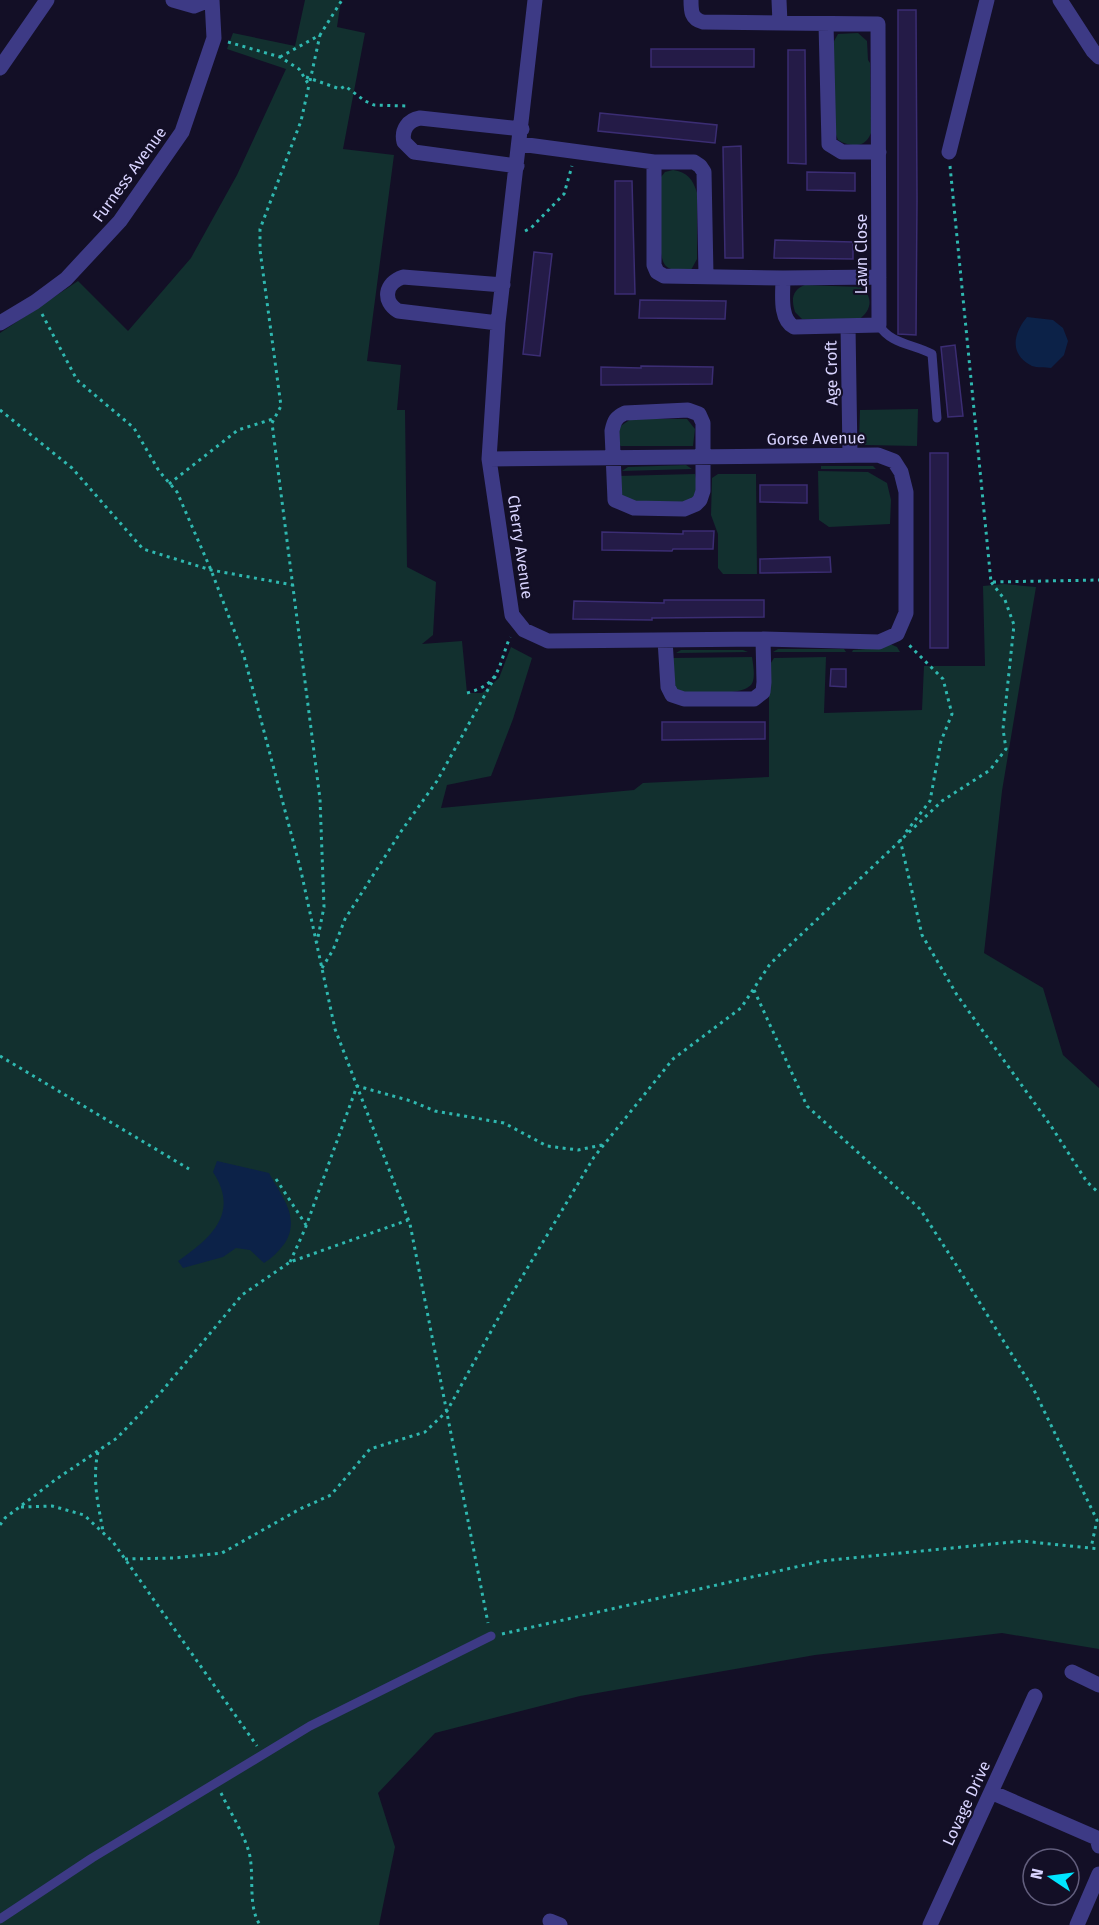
<svg xmlns="http://www.w3.org/2000/svg" width="1099" height="1925" font-family="'Fira Sans',sans-serif">
  <style>
    .green { fill: #12302f }
    .water { fill: #0c2248 }
    .building { fill: #241b47; stroke: #3b2d73; stroke-width: 1.5 }
    .lines { fill: none; stroke-linecap: round; stroke-linejoin: round }
    .path { stroke: #2fb8b0; stroke-width: 3; stroke-dasharray: 3 4.5; stroke-linecap: butt }
    .service { stroke: #3d3a85; stroke-width: 9 }
    .minor { stroke: #3d3a85; stroke-width: 15 }
    .labels { text-anchor: middle; stroke-width: 4.5; stroke-linejoin: round; paint-order: stroke }
    .street-label { font-size: 16px; fill: #d9d4ff; stroke: #130f26 }
  </style>
  <rect width="100%" height="100%" fill="#130f26"/>
  <path class="green" d="M 305,0 L 341,0 L 337,27 L 365,33 L 343,149 L 394,155 L 367,361 L 401,365 L 397,410 L 405,410 L 407,567 L 436,582 L 433,635 L 422,644 L 462,641 L 467,693 L 482,693 L 499,678 L 511,647 L 532,658 L 513,719 L 491,776 L 447,785 L 441,808 L 634,790 L 643,783 L 769,777 L 769,666 L 774,658 L 826,657 L 824,713 L 922,710 L 924,666 L 985,666 L 983,586 L 1004,584 L 1036,587 L 1002,791 L 984,953 L 1043,988 L 1063,1055 L 1099,1088 L 1099,1649 L 1002,1633 L 815,1655 L 580,1696 L 435,1733 L 378,1793 L 395,1847 L 379,1925 L 0,1925 L 0,333 L 78,281 L 128,331 L 191,258 L 237,175 L 286,69 L 227,49 L 233,33 L 295,46 Z
    M 858,33 L 867,41 L 868,60 L 870,63 L 871,133 C 865,149 850,147 838,140 L 833,127 L 833,43 L 838,34 Z
    M 673,170 C 687,172 693,179 697,193 L 697,259 L 691,270 C 682,270 671,272 665,265 C 656,254 660,194 661,177 L 665,172 Z
    M 805,285 L 860,287 C 874,296 872,311 858,320 L 802,319 L 795,312 C 791,299 792,290 805,285 Z
    M 918,409 L 917,446 L 865,445 L 859,441 L 860,410 Z
    M 631,419 L 687,419 L 695,429 L 693,446 L 621,446 L 617,444 L 619,427 Z
    M 686,465 L 692,469 L 622,471 L 628,467 Z
    M 821,466 L 873,466 L 876,469 L 821,469 Z
    M 818,471 L 868,472 L 887,483 L 891,500 L 890,524 L 829,527 L 819,520 Z
    M 695,474 C 698,486 698,495 688,503 L 633,504 L 623,499 L 617,476 Z
    M 718,474 L 756,474 L 757,574 L 723,574 L 718,568 L 718,534 L 711,515 L 712,478 Z
    M 890,644 L 897,647 L 900,652 L 852,652 L 853,650 L 877,648 Z
    M 778,649 L 844,649 L 846,652 L 773,652 Z
    M 681,650 L 743,650 L 748,652 L 676,653 Z
    M 752,657 C 753,664 755,674 753,681 C 749,698 697,692 682,692 L 674,688 L 672,658 Z"/>
  <path class="water" d="M 1027,317 L 1053,320 L 1063,328 L 1068,341 L 1064,355 L 1051,368 C 1045,367 1037,368 1032,366 C 1009,354 1013,334 1027,317 Z
    M 217,1161 L 269,1173 C 281,1196 301,1217 285,1243 C 279,1251 272,1258 264,1263 L 250,1250 L 236,1248 L 223,1257 L 183,1268 L 178,1261 C 211,1238 240,1213 213,1172 Z"/>
  <path class="building" d="M 898,10 L 916,10 L 917,199 L 916,335 L 898,334 Z
    M 651,49 L 754,49 L 754,67 L 651,67 Z
    M 788,50 L 805,50 L 806,164 L 788,163 Z
    M 600,113 L 717,125 L 715,143 L 598,131 Z
    M 741,146 L 743,258 L 725,258 L 723,147 Z
    M 807,172 L 855,173 L 855,191 L 807,190 Z
    M 615,181 L 632,181 L 635,294 L 615,294 Z
    M 775,240 L 853,242 L 853,259 L 774,258 Z
    M 534,252 L 552,254 L 540,356 L 523,354 Z
    M 640,300 L 726,301 L 725,319 L 639,318 Z
    M 955,345 L 963,416 L 948,417 L 941,347 Z
    M 641,366 L 713,367 L 712,384 L 601,385 L 601,367 L 641,368 Z
    M 930,453 L 948,453 L 948,648 L 930,648 Z
    M 760,485 L 807,485 L 807,503 L 760,502 Z
    M 683,531 L 714,531 L 713,549 L 673,549 L 672,551 L 602,550 L 602,532 L 683,534 Z
    M 830,557 L 831,572 L 760,573 L 760,559 Z
    M 664,600 L 764,600 L 764,617 L 652,618 L 652,620 L 573,619 L 574,601 L 664,603 Z
    M 831,669 L 846,669 L 846,687 L 830,686 Z
    M 662,722 L 765,722 L 765,739 L 662,740 Z"/>
  <g class="lines">
    <path class="path" d="M 228,42 L 280,57 L 299,69 L 309,85 L 301,121 L 260,229 L 260,250 L 281,406 L 272,423 L 320,799 L 324,907 L 317,942
      M 280,57 L 320,35 L 342,0
      M 306,77 L 340,89 L 345,86 L 365,101 L 374,105 L 407,106
      M 310,81 L 320,35
      M 950,166 L 991,582 L 1099,580
      M 525,231 L 531,228 L 564,194 L 572,166
      M 42,314 L 77,380 L 134,428 L 159,471 L 177,492 L 211,570 L 244,656 L 301,871 L 335,1029 L 410,1224 L 488,1623
      M 0,410 L 72,468 L 143,549 L 211,570 L 293,585
      M 169,484 L 238,430 L 273,419
      M 467,693 C 501,684 498,666 510,637
      M 906,832 L 930,801 L 941,741 L 952,714 L 943,679 L 907,643
      M 900,839 L 922,935 L 957,995 L 1051,1126 L 1087,1182 L 1099,1193
      M 322,968 L 333,950 L 345,919 L 402,830 L 437,781 L 496,675
      M 754,990 L 807,1106 L 920,1209 L 955,1263 L 1034,1390 L 1097,1520 L 1091,1548
      M 0,1056 L 189,1169
      M 276,1179 L 306,1225
      M 290,1262 L 305,1229 L 357,1086 L 411,1101 L 435,1111 L 504,1123 L 547,1146 L 578,1150 L 602,1145
      M 98,1452 C 92,1479 98,1504 103,1531
      M 21,1507 L 52,1506 L 84,1515 L 113,1542 L 257,1746
      M 0,1525 L 5,1518 L 55,1480 L 117,1438 L 162,1391 L 242,1295 L 290,1262 L 408,1220
      M 125,1559 L 174,1558 L 222,1553 L 300,1509 L 331,1495 L 370,1449 L 425,1432 L 447,1411 L 510,1297 L 594,1157 L 673,1059 L 741,1008 L 770,964 L 942,801 L 990,770 L 1006,749 L 1003,729 L 1014,625 L 1005,600 L 991,582
      M 502,1634 L 822,1561 L 1022,1541 L 1099,1549
      M 221,1793 C 230,1812 243,1832 249,1852 C 255,1876 247,1905 260,1925"/>
    <path class="service" d="M 879,325 C 890,344 913,344 932,354 L 937,418
      M 0,1919 L 92,1858 L 310,1726 L 491,1636"/>
    <path class="minor" d="M 173,0 L 194,6 L 209,0
      M 691,0 C 691,11 691,19 703,22 L 878,24 L 879,325 L 794,327 C 779,319 783,293 783,278
      M 779,0 L 780,23
      M 1060,0 L 1093,51 L 1099,57
      M 826,24 L 829,144 L 842,152 L 879,152
      M 0,68 L 47,0
      M 520,144 L 654,162 L 654,265 L 657,272 L 664,276 L 783,278 L 879,277
      M 949,152 L 987,0
      M 654,162 L 694,162 L 700,166 L 704,172 L 706,275
      M 517,166 L 414,152 L 404,142 C 401,130 408,120 420,118 L 522,129
      M 0,323 L 35,302 L 66,279 L 120,221 L 182,132 L 214,38 L 212,0
      M 498,323 L 398,311 C 382,301 385,283 403,277 L 503,285
      M 848,326 L 850,455
      M 688,410 L 699,414 L 703,423 L 703,491 L 700,500 L 696,504 L 684,509 L 634,508 L 615,500 L 612,431 C 614,421 616,417 625,413 Z
      M 489,459 L 878,455 L 894,461 L 901,472 L 906,492 L 906,613 L 897,634 L 879,642 L 763,639 L 548,641 L 524,630 L 512,615 L 489,459 L 498,323 L 535,0
      M 665,640 L 668,687 L 672,695 L 684,699 L 754,699 L 763,692 L 764,682 L 763,639
      M 1072,1672 L 1099,1685
      M 991,1792 L 1097,1838 L 1099,1846
      M 550,1921 L 560,1925
      M 930,1925 L 1035,1696
      M 1077,1925 L 1099,1874"/>
  </g>
  <g class="labels">
    <g class="street-label">
      <text transform="translate(129 174) rotate(-54)" y="6">Furness Avenue</text>
      <text transform="translate(861 254) rotate(-90)" y="6">Lawn Close</text>
      <text transform="translate(831 373) rotate(-91)" y="6">Age Croft</text>
      <text transform="translate(816 438) rotate(-1)" y="6">Gorse Avenue</text>
      <text transform="translate(521 547) rotate(82)" y="6">Cherry Avenue</text>
      <text transform="translate(966 1803) rotate(-65)" y="6">Lovage Drive</text>
    </g>
  </g>
  <g transform="translate(1051 1877) rotate(283)"><circle r="28" fill="#130f26" stroke="#625e7d" stroke-width="1.5"/>
  <path d="M0-4.5L10 22L0 15L-10 22Z" fill="#00e5ff"/>
  <text y="-9" font-size="16" font-weight="bold" text-anchor="middle" fill="#d9d4ff">N</text>
  </g>
</svg>
